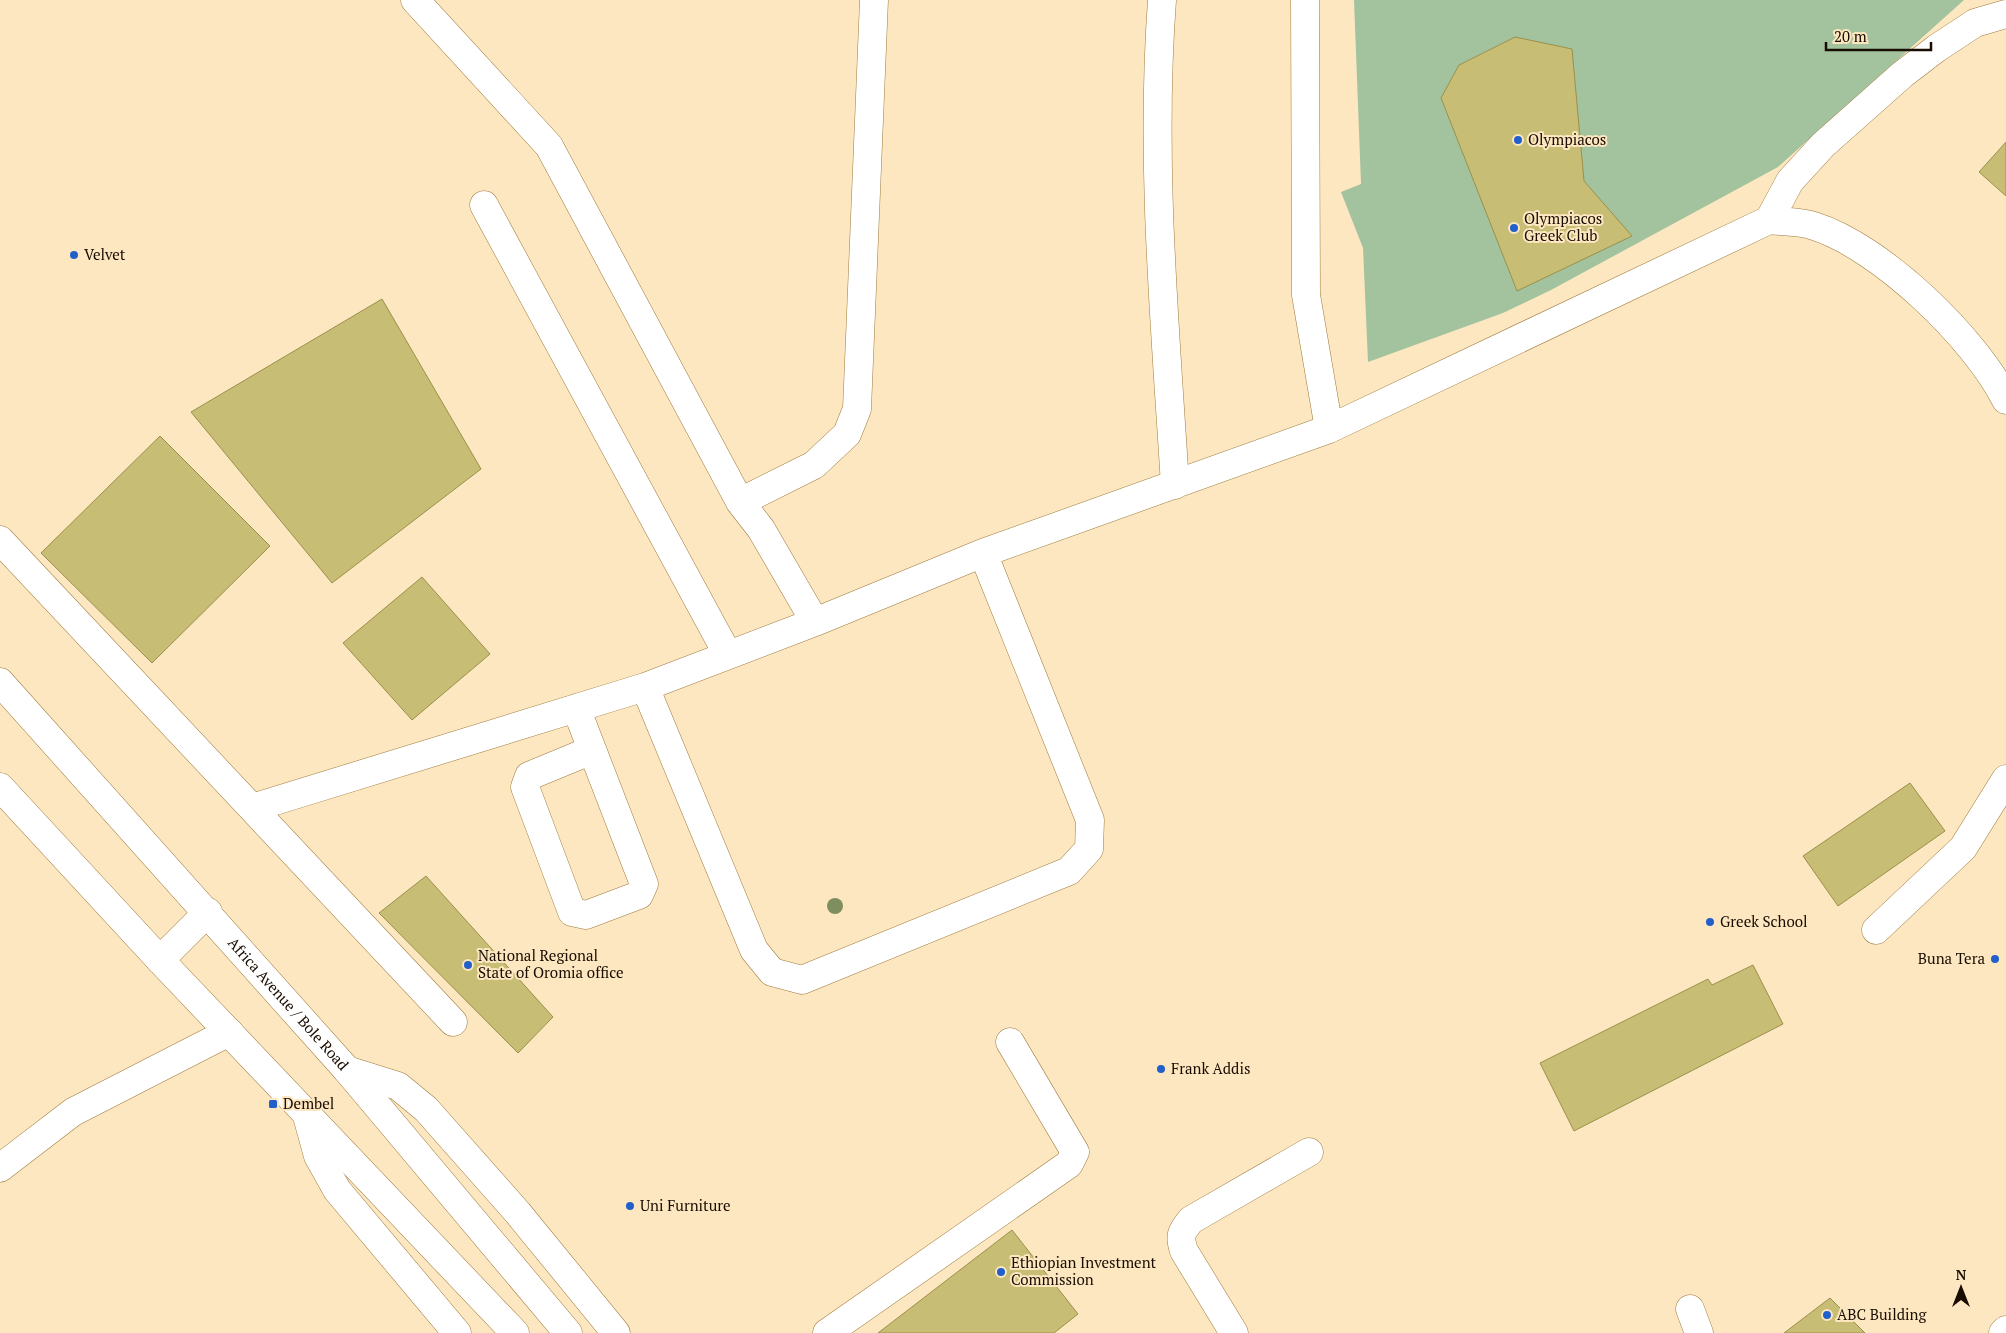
<svg xmlns="http://www.w3.org/2000/svg" width="2006" height="1333" font-family="'PT Serif',serif">
  <style>
    .green { fill: #a3c39e }
    .building { fill: #c7bd75; stroke: #9b904a }
    .lines { fill: none; stroke-linecap: round; stroke-linejoin: round }
    .minor-casing { stroke: #9e7b3c; stroke-width: 29 }
    .major-casing { stroke: #9e7b3c; stroke-width: 29 }
    .minor { stroke: #fff; stroke-width: 28 }
    .major { stroke: #fff; stroke-width: 28 }
    .tree { fill: #7e8e5f }
    .poi-dot { fill: #215fcb; stroke: #fde7c1; stroke-width: 2 }
    .labels { text-anchor: middle; stroke-width: 4; stroke-linejoin: round; paint-order: stroke }
    .poi-label { font-size: 15px; fill: #190c00; stroke: #fde7c1; text-anchor: start }
    .street-label { font-size: 15px; fill: #190c00; stroke: #fde7c1 }
  </style>
  <rect width="100%" height="100%" fill="#fde7c1"/>
  <path class="green" d="M 1354,0 L 1964,0 L 1778,167 L 1551,290 L 1503,313 L 1368,362 L 1363,248 L 1341,192 L 1361,184 Z"/>
  <path class="building" d="M 1515,37 L 1572,49 L 1584,181 L 1632,236 L 1517,291 L 1441,98 L 1459,65 Z
    M 2006,142 L 2006,196 L 1979,172 Z
    M 382,299 L 481,469 L 332,583 L 191,412 Z
    M 160,436 L 270,546 L 152,663 L 41,553 Z
    M 422,577 L 490,654 L 412,720 L 343,643 Z
    M 1910,783 L 1945,831 L 1838,906 L 1803,856 Z
    M 426,876 L 553,1017 L 518,1053 L 379,913 Z
    M 1753,965 L 1783,1024 L 1574,1131 L 1540,1063 L 1708,979 L 1712,985 Z
    M 1012,1230 L 1078,1314 L 1054,1333 L 878,1333 Z
    M 1830,1298 L 1865,1333 L 1784,1333 Z"/>
  <g class="lines">
    <g class="minor-casing">
      <path id="minor" d="M 415,0 L 549,146 L 740,502
        M 1162,0 C 1150,162 1165,324 1175,485
        M 1305,0 L 1306,295 L 1329,429
        M 484,205 L 728,655
        M 1769,220 L 1790,181 L 1823,145 L 1903,74 L 1937,48 L 1975,23 L 2006,14
        M 0,540 L 453,1022
        M 815,622 L 761,529 L 740,502 L 814,465 L 847,434 L 857,409 L 874,0
        M 645,687 L 754,950 L 772,972 L 802,980 L 1069,871 L 1089,849 L 1090,820 L 983,553
        M 576,708 L 644,884 L 639,895 L 586,915 L 572,912 L 525,787 L 529,776 L 592,750
        M 252,808 L 645,687 L 815,622 L 983,553 L 1329,429 L 1769,220 C 1783,222 1801,221 1814,226 C 1881,247 1975,338 2006,400
        M 1876,930 L 1963,848 L 2006,779
        M 0,1168 L 73,1112 L 229,1032
        M 1690,1309 L 1699,1333
        M 827,1333 L 1069,1164 L 1075,1152 L 1010,1042
        M 1234,1333 L 1184,1251 C 1179,1236 1181,1232 1191,1220 L 1309,1152"/>
    </g>
    <g class="major-casing">
      <g id="major">
        <path id="s1" d="M 0,682 L 347,1070 L 568,1333"/>
        <path d="M 0,787 L 160,960 L 515,1333"/>
        <path d="M 160,960 L 208,912"/>
        <path d="M 347,1070 L 398,1086 L 426,1109 L 518,1213 L 616,1333"/>
        <path d="M 307,1116 L 318,1156 L 337,1190 L 457,1333"/>
        <path d="M 2003,1333 L 2006,1330"/>
      </g>
    </g>
    <use href="#minor" class="minor"/>
    <use href="#major" class="major"/>
  </g>
  <circle class="tree" cx="835" cy="906" r="8"/>
  <g class="poi-dot">
    <circle cx="1518" cy="140" r="5"/>
    <circle cx="1514" cy="228" r="5"/>
    <circle cx="74" cy="255" r="5"/>
    <circle cx="1710" cy="922" r="5"/>
    <circle cx="1995" cy="959" r="5"/>
    <circle cx="468" cy="965" r="5"/>
    <circle cx="1161" cy="1069" r="5"/>
    <rect x="268" y="1099" width="10" height="10" rx="2.5"/>
    <circle cx="630" cy="1206" r="5"/>
    <circle cx="1001" cy="1272" r="5"/>
    <circle cx="1827" cy="1315" r="5"/>
  </g>
  <g class="labels">
    <g class="poi-label">
      <text x="1528" y="145">Olympiacos</text>
      <text x="1524" y="224">Olympiacos<tspan x="1524" dy="17">Greek Club</tspan></text>
      <text x="84" y="260">Velvet</text>
      <text x="1720" y="927">Greek School</text>
      <text x="478" y="961">National Regional<tspan x="478" dy="17">State of Oromia office</tspan></text>
      <text x="1985" y="964" text-anchor="end">Buna Tera</text>
      <text x="1171" y="1074">Frank Addis</text>
      <text x="283" y="1109">Dembel</text>
      <text x="640" y="1211">Uni Furniture</text>
      <text x="1011" y="1268">Ethiopian Investment<tspan x="1011" dy="17">Commission</tspan></text>
      <text x="1837" y="1320">ABC Building</text>
    </g>
    <g class="street-label">
      <text dy="5" stroke="none"><textPath href="#s1" startOffset="432">Africa Avenue / Bole Road</textPath></text>
    </g>
  </g>
  <g transform="translate(1961 1288)" stroke="#fde7c1" stroke-width="4" paint-order="stroke">
  <path d="M0-4L9 19L0 12L-9 19Z" fill="#190c00"/>
  <text y="-8" font-size="14" font-weight="bold" text-anchor="middle" fill="#190c00">N</text>
  </g>
  <path d="M1826 42v8h105v-8" fill="none" stroke="#190c00" stroke-width="2.5"/>
  <text x="1834" y="42" font-size="15" fill="#190c00" stroke="#fde7c1" stroke-width="4" paint-order="stroke">20 m</text>
</svg>
